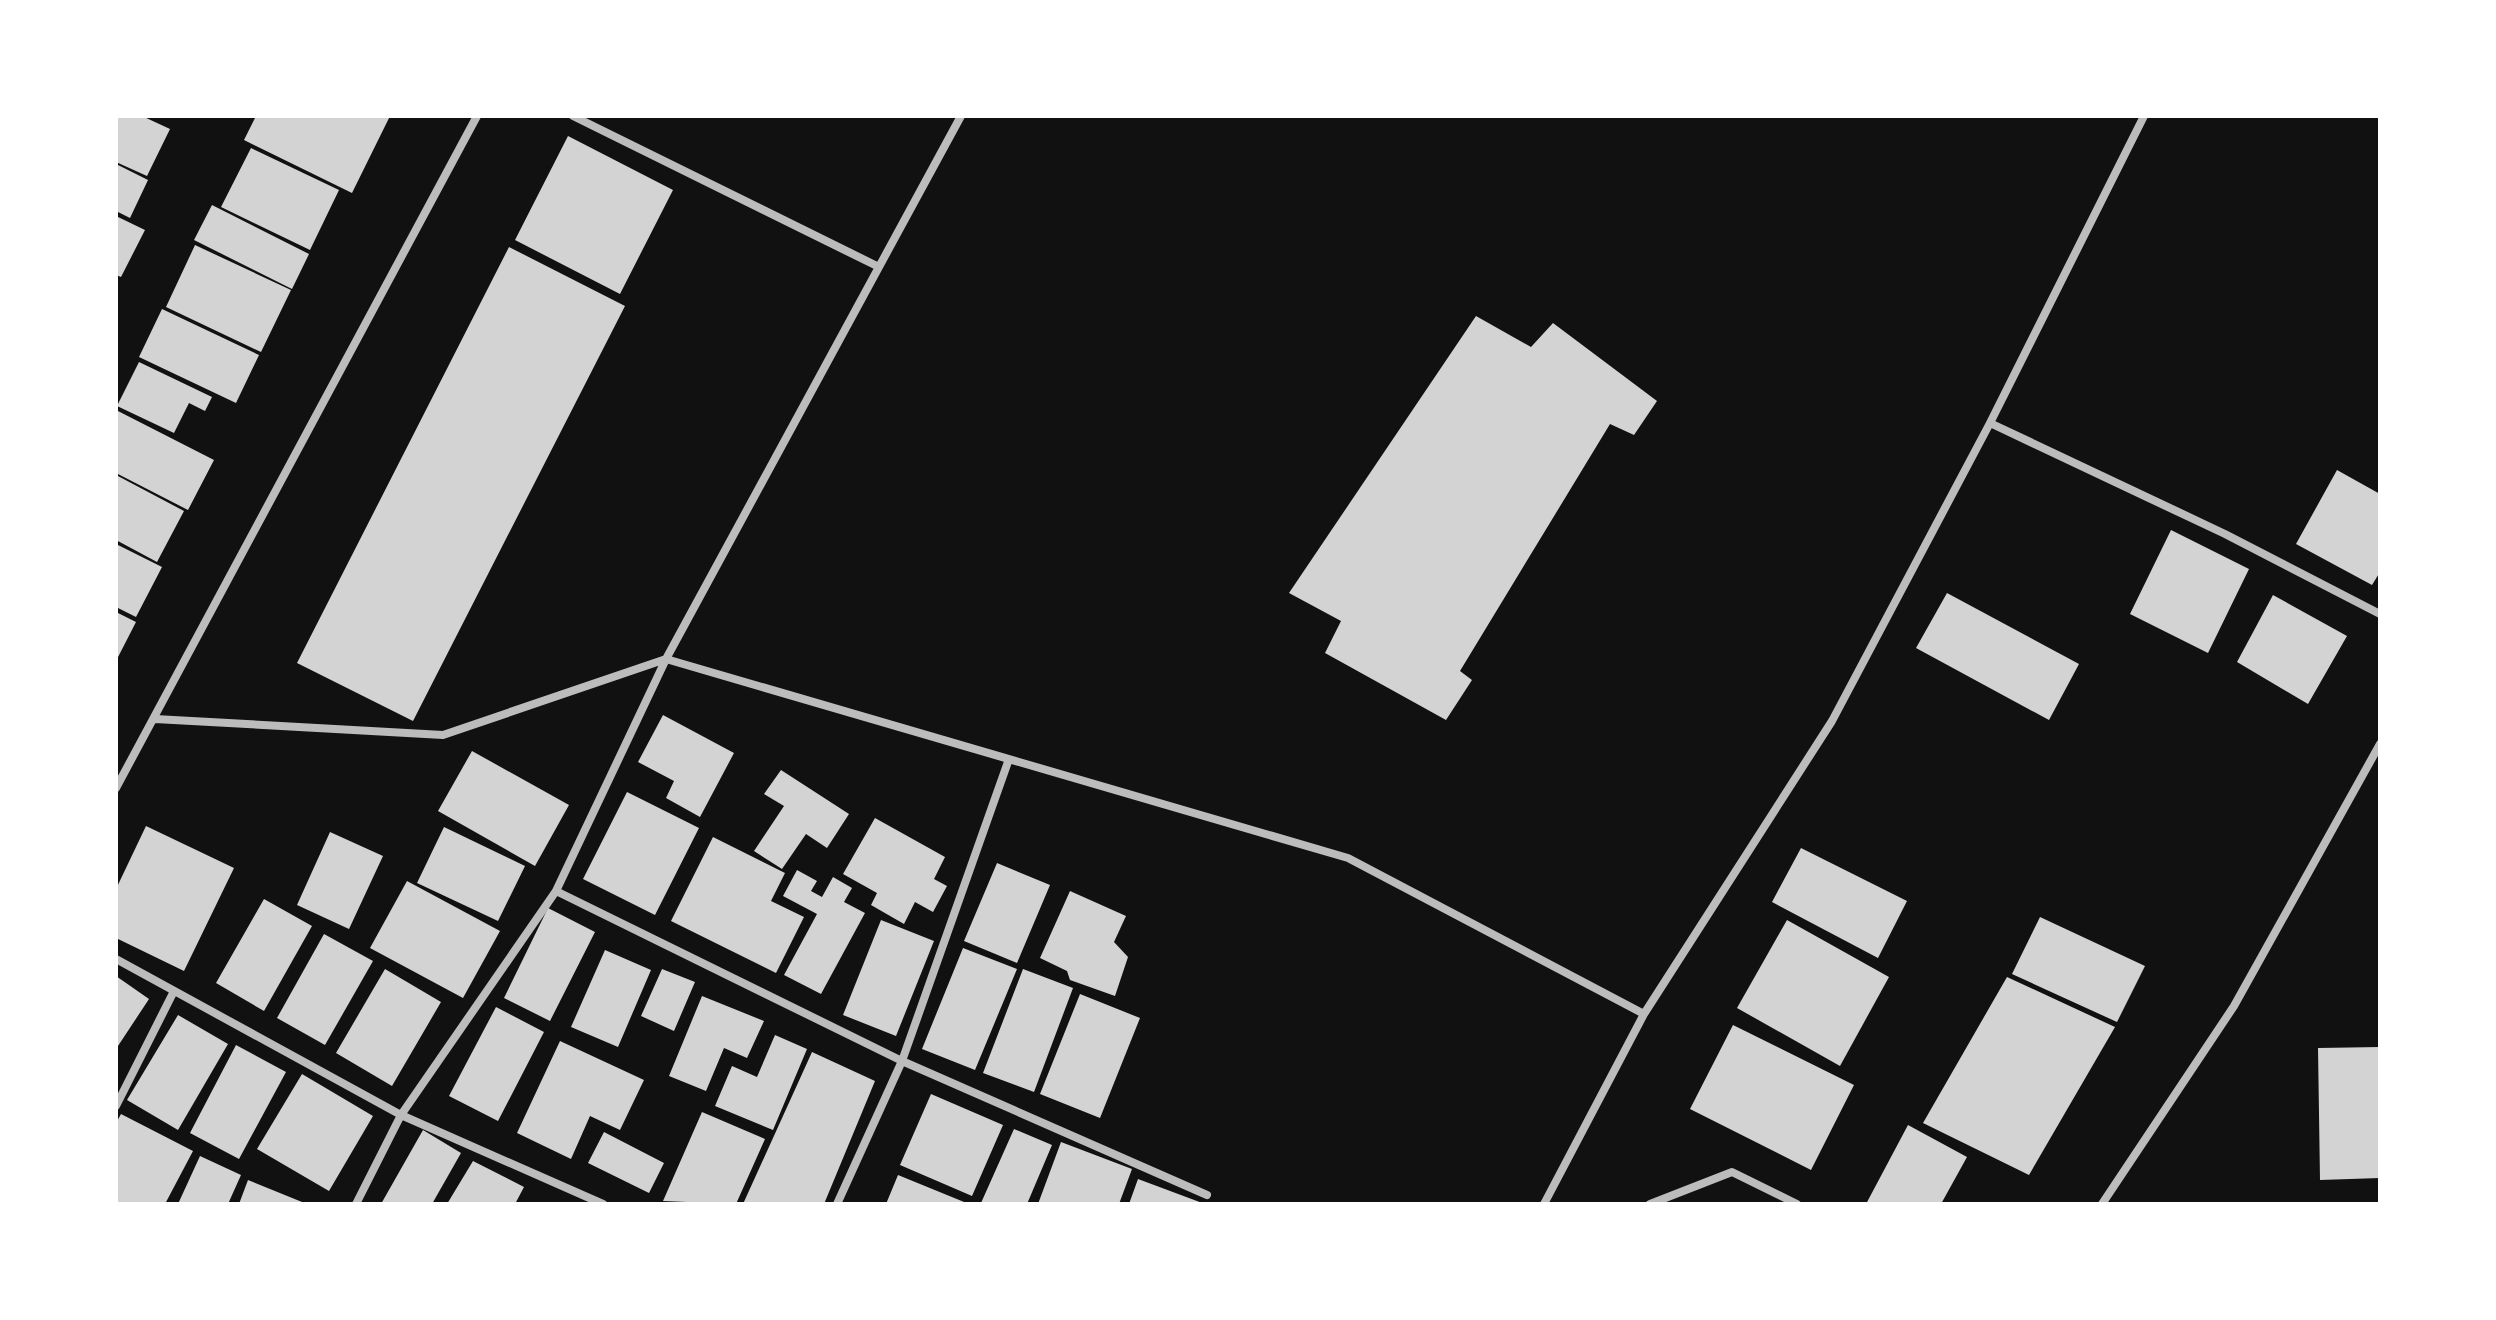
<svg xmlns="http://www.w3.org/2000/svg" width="2496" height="1320" font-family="Commissioner,sans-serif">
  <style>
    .building { fill: #d3d3d3 }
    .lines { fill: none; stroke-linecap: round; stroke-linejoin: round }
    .minor { stroke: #bcbcbc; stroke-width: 8 }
  </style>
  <rect width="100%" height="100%" fill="#111"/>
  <path class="building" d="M 116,116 L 142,116 L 170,129 L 147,176 L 116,162 Z
    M 256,116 L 390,116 L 352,193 L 244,140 Z
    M 568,136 L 673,190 L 620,294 L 515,240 Z
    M 251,148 L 339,190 L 310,250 L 221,207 Z
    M 116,164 L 148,180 L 130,218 L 116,211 Z
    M 212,205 L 309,254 L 292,289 L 194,240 Z
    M 116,216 L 145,230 L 121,277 L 116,275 Z
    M 195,245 L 291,290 L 261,352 L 166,307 Z
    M 509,247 L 625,306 L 413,721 L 297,663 Z
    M 162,309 L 259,355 L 236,403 L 139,357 Z
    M 1476,316 L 1531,347 L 1553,323 L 1657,401 L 1634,435 L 1610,424 L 1460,671 L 1472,680 L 1446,720 L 1325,653 L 1341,621 L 1289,593 Z
    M 139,362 L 212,397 L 205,411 L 189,403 L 174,433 L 117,406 Z
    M 116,410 L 214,460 L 188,510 L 116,473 Z
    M 2337,470 L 2380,494 L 2380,572 L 2372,585 L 2296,544 Z
    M 116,475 L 184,511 L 157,562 L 116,540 Z
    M 2171,530 L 2249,569 L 2208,653 L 2130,614 Z
    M 116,544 L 162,567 L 136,617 L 116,607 Z
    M 1947,593 L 2079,664 L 2049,720 L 1916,648 Z
    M 2273,595 L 2347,636 L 2308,704 L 2237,662 Z
    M 116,612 L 136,622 L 116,661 Z
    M 663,715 L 734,753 L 700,817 L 666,798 L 674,781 L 638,762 Z
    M 472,751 L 569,805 L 535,866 L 438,811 Z
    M 781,770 L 849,814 L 827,848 L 806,834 L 782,869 L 754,851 L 784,806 L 764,794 Z
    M 627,792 L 699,828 L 655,915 L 583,879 Z
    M 875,818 L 945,857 L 934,879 L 947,886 L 933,912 L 915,902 L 904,924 L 871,905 L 877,893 L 843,874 Z
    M 146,826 L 234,868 L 184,971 L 116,938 L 116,889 Z
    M 444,827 L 525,866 L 498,921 L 417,883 Z
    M 330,832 L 383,856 L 349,929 L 297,905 Z
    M 713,837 L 785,873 L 771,901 L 804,917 L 776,973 L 671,921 Z
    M 1801,848 L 1907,901 L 1878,958 L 1772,902 Z
    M 997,863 L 1050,885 L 1017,963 L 964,941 Z
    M 797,870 L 817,881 L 811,891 L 822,897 L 833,877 L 852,888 L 844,902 L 865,913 L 821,994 L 784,975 L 817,914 L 783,896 Z
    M 407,881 L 500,931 L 463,998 L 370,948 Z
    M 1070,891 L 1126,916 L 1114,942 L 1128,957 L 1115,996 L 1070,980 L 1067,971 L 1040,958 Z
    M 264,899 L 312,926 L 264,1011 L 216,983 Z
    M 548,908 L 595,932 L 550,1021 L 504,998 Z
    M 2040,917 L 2145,966 L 2117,1022 L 2012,974 Z
    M 881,920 L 934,941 L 896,1036 L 843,1015 Z
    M 1787,920 L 1889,977 L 1840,1066 L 1737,1008 Z
    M 324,934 L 373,961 L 325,1045 L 277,1018 Z
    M 963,948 L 1017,969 L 975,1070 L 922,1049 Z
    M 605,950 L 651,970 L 618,1047 L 571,1027 Z
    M 385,969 L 441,1002 L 392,1086 L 336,1053 Z
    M 662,969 L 695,982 L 674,1031 L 641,1016 Z
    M 1023,969 L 1073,988 L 1034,1092 L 983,1073 Z
    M 116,976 L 149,999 L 116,1049 Z
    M 2007,977 L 2115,1027 L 2029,1175 L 1923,1123 Z
    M 1080,994 L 1140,1018 L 1100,1118 L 1040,1094 Z
    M 702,996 L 764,1021 L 747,1058 L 724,1048 L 706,1091 L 669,1076 Z
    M 496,1007 L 544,1032 L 498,1121 L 449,1096 Z
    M 178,1015 L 228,1044 L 178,1130 L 127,1100 Z
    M 1733,1025 L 1854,1085 L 1811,1170 L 1690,1109 Z
    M 775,1035 L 807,1049 L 773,1130 L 715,1106 L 732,1066 L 757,1077 Z
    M 560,1041 L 644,1080 L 620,1130 L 590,1116 L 571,1159 L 517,1133 Z
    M 236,1045 L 286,1072 L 239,1159 L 190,1133 Z
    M 2380,1047 L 2380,1178 L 2320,1180 L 2318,1048 Z
    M 812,1052 L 875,1081 L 824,1204 L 743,1204 Z
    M 302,1074 L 373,1116 L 329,1191 L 257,1149 Z
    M 931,1094 L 1003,1125 L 972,1196 L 900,1165 Z
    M 702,1112 L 765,1139 L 736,1204 L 663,1201 Z
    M 121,1114 L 193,1151 L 165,1204 L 116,1204 L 116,1123 Z
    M 1908,1125 L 1967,1157 L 1941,1204 L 1866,1204 Z
    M 1014,1129 L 1052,1145 L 1027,1204 L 984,1204 L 981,1203 Z
    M 423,1130 L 461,1153 L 432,1204 L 381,1204 Z
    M 604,1132 L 664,1163 L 649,1193 L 588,1163 Z
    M 1061,1142 L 1132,1169 L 1119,1204 L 1038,1204 Z
    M 200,1156 L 241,1175 L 228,1204 L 178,1204 Z
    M 473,1161 L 524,1187 L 515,1204 L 447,1204 Z
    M 898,1175 L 969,1204 L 886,1204 Z
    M 1138,1179 L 1205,1204 L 1129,1204 Z
    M 248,1180 L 307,1204 L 239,1204 Z"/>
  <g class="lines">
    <path class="minor" d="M 573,116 L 879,267
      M 1990,423 L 2225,534 L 2380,614
      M 155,719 L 443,735 L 666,659 L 1348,858 L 1644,1014
      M 116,788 L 477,116
      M 556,891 L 902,1061 L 1207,1195
      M 116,959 L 401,1115 L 603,1204
      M 116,1106 L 173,993
      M 356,1204 L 401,1115 L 556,891 L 666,659 L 961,116
      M 837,1204 L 902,1061 L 1009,759
      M 1544,1204 L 1644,1014 L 1832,721 L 1990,423 L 2144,116
      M 1650,1204 L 1732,1172 L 1797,1204
      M 2102,1204 L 2234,1006 L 2380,744"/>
  </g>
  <rect width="2496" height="1320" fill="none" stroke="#ffffff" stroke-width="236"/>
</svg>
